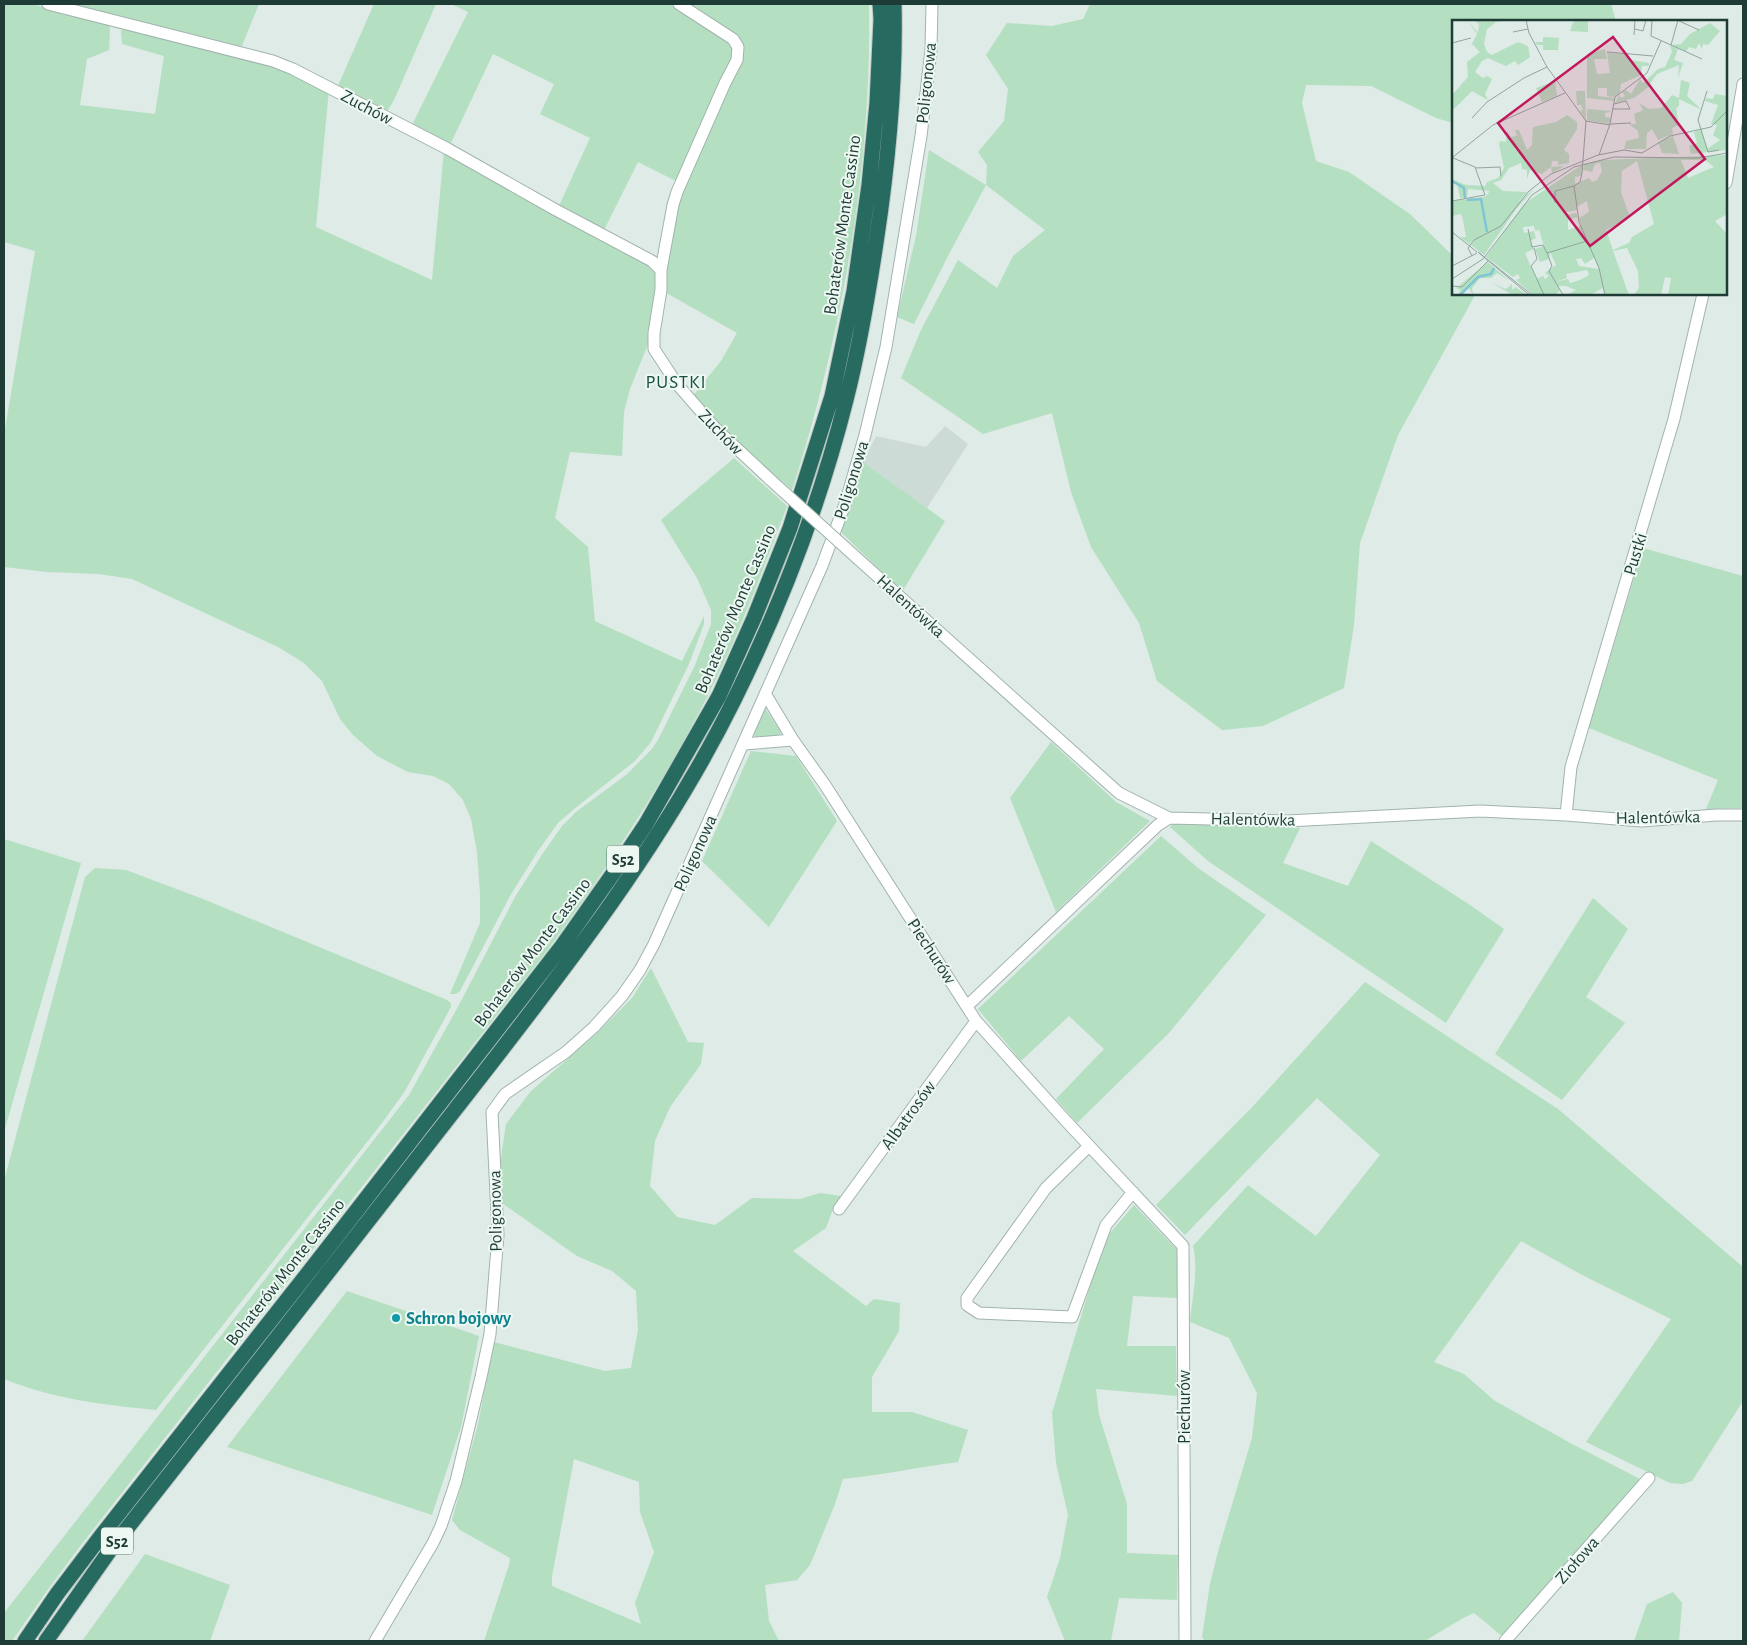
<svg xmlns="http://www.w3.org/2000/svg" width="1747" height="1645" font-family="'Alegreya Sans',sans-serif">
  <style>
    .built { fill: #ccdbd5 }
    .green { fill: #b4dfc1; fill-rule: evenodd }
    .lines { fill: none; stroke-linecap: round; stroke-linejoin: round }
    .minor-casing { stroke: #a1b3ad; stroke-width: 13 }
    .motorway-casing { stroke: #c0c8c6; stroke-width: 17 }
    .minor { stroke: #fff; stroke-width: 11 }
    .motorway { stroke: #276b60; stroke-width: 15 }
    .minor-bridge-casing { stroke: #a1b3ad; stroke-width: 13; stroke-linecap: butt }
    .minor-bridge { stroke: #fff; stroke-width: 11 }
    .culture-dot { fill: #0f9aa8; stroke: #eef8f3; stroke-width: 2 }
    .labels { text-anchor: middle; stroke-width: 4; stroke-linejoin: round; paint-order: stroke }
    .shield { fill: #eef8f3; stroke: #5c746e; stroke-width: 1 }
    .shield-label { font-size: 16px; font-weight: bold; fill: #1e3c35 }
    .street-label { font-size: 18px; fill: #1e3c35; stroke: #eef8f3 }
    .culture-label { font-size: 18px; font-weight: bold; fill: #0d838f; stroke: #eef8f3; text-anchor: start }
    .neighbourhood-label { font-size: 19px; letter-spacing: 1px; fill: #185045; stroke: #eef8f3 }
    .inset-river { fill: none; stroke: #80c5d6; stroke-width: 2.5 }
    .inset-road { fill: none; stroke: #91a59f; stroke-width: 1 }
    .view { fill: #c2185b; fill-opacity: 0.15; stroke: #c2185b; stroke-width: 2.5 }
    .inset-edge { fill: none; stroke: #1e3c35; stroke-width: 2.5 }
  </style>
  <rect width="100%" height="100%" fill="#deebe6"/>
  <path class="built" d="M 945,426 L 968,444 L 927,508 L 863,462 L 876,436 L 926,447 Z"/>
  <path class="green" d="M 4,4 L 32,4 L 55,10 L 64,15 L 73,14 L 107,22 L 110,28 L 109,50 L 87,59 L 80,105 L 155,114 L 164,56 L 122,44 L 121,31 L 125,28 L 274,65 L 283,71 L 329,89 L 316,227 L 432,280 L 444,150 L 656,269 L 657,288 L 648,344 L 630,389 L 624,412 L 622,456 L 570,452 L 555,518 L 588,547 L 595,621 L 682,661 L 704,616 L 704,624 L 689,664 L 651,742 L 635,761 L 574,809 L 558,823 L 538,851 L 510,896 L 460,991 L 456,994 L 450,994 L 480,923 L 480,893 L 477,852 L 471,819 L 463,800 L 449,784 L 433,776 L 408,772 L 377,756 L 353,735 L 340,719 L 322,681 L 304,663 L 278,647 L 132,579 L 99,574 L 47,572 L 4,567 L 4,435 L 35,251 L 4,242 Z
    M 76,4 L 259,4 L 241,48 L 79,8 Z
    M 374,4 L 436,4 L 394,100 L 388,110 L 385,111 L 337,88 Z
    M 451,4 L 676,4 L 728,38 L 736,51 L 678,182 L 638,162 L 603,232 L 558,208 L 590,138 L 540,114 L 554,84 L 493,54 L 449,147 L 411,127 L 468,12 Z
    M 682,4 L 869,4 C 872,167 842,335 792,490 L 735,442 L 692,397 L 721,361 L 737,333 L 663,291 L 675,205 L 741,53 Z
    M 1090,4 L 1611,4 L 1616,21 L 1453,21 L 1453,123 L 1436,118 L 1371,86 L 1306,85 L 1302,103 L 1316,161 L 1349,172 L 1410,214 L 1453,256 L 1453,294 L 1473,294 L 1474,297 L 1398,435 L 1360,543 L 1354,625 L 1344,688 L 1263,726 L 1222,730 L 1157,681 L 1139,623 L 1091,547 L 1071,492 L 1052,413 L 983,434 L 901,378 L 921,330 L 958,260 L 997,288 L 1013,256 L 1045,230 L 986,185 L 949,254 L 914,324 L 897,317 L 916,236 L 929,150 L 986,185 L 987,165 L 978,152 L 1004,121 L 1008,89 L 986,55 L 1007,23 L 1052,26 L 1083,19 Z
    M 734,458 L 787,506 C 763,570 739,634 708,695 C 662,786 606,870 546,952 L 81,1545 L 49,1588 L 12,1641 L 4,1641 L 4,1613 L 409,1095 L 460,1003 L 515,897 L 543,853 L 562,826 L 576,812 L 626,775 L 651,750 L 658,740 L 695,665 L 711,624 L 711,610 L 697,578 L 661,520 Z
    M 863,462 L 945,521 L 902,592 L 841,532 Z
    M 1643,548 L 1743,576 L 1743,808 L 1706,809 L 1718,780 L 1589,728 Z
    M 765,708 L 781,732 L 780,735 L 756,737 L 754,735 Z
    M 1051,742 L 1116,802 L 1150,821 L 1056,912 L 1010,798 Z
    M 751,751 L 796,756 L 837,821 L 769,927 L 702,861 Z
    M 1175,822 L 1300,828 L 1283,863 L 1348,886 L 1371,841 L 1470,905 L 1504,929 L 1446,1023 L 1208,861 L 1170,827 Z
    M 1161,836 L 1198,868 L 1266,915 L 1169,1033 L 1077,1123 L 1056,1099 L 1104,1049 L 1069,1016 L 1021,1061 L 978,1009 Z
    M 4,839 L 81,863 L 4,1132 Z
    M 95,868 L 126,870 L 203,899 L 447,1000 L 451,1003 L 451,1007 L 405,1091 L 382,1123 L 156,1410 C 104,1405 53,1399 4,1379 L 4,1181 L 85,877 Z
    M 1593,898 L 1628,929 L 1586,997 L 1625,1023 L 1562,1100 L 1495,1054 Z
    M 651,968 L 688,1042 L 704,1043 L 701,1064 L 670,1107 L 655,1141 L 650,1186 L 677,1217 L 715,1225 L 752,1198 L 800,1199 L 820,1193 L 841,1196 L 834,1206 L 826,1228 L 793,1251 L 866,1306 L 874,1299 L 900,1303 L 899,1331 L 872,1377 L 872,1412 L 912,1412 L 968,1430 L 958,1462 C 919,1467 882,1475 843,1479 L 835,1504 L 810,1565 L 797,1580 L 765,1585 L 769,1621 L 779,1641 L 484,1641 L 509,1565 L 510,1558 L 460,1530 L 452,1520 L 478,1424 L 494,1342 L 605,1371 L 631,1368 L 638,1330 L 636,1291 L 612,1271 L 577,1256 L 502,1203 L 499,1171 L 506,1124 L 531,1091 L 594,1036 L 632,998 ZM 574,1459 L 639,1482 L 640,1512 L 654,1552 L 635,1603 L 641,1624 L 552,1586 L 552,1576 Z
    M 1365,982 L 1558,1109 L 1743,1267 L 1743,1401 L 1692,1481 L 1683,1484 L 1670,1483 L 1586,1442 L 1671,1319 L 1586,1277 L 1521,1241 L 1434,1362 L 1464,1374 L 1495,1401 L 1574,1445 L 1642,1480 L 1502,1636 L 1474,1613 L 1463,1618 L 1425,1641 L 1205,1641 L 1202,1637 L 1210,1584 L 1219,1548 L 1252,1438 L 1257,1393 L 1229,1338 L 1190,1322 C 1192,1298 1199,1270 1193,1246 L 1248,1185 L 1316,1236 L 1380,1155 L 1317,1098 L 1185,1235 L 1156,1205 L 1256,1103 Z
    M 1134,1205 L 1177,1250 L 1177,1298 L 1133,1296 L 1127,1346 L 1176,1346 L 1177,1396 L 1096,1389 L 1099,1415 L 1127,1504 L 1127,1553 L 1178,1555 L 1177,1600 L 1119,1598 L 1111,1641 L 1065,1641 L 1047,1597 L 1060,1558 L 1068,1515 L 1056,1463 L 1052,1413 L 1104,1240 Z
    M 347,1291 L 479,1336 L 461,1427 L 432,1515 L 227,1447 Z
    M 145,1554 L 230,1585 L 210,1641 L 82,1641 Z
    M 1673,1592 L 1682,1603 L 1679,1641 L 1634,1641 L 1647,1604 Z"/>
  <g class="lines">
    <g class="minor-casing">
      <path id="minor" d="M 48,4 L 273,61 L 293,69 L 448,149 L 556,210 L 652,261 L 661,270 L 661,290 L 654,333 L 654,349 L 677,384 L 717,430 L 775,484
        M 1726,183 L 1743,84
        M 661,270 L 673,205 L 677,192 L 725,83 L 737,60 L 738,47 L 733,39 L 679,4
        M 858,559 L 1119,793 L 1169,818 L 1288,821 L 1480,811 L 1566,815 L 1642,821 L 1716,815 L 1743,815
        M 766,695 L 793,740 L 825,785 L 976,1021 L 1066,1121 L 1183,1246 L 1185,1641
        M 744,744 L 793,740
        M 1566,815 L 1571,767 L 1674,419 L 1703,294
        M 967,1006 L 1158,825 L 1169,818
        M 1089,1146 L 1046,1188 L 967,1298 L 967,1305 L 979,1313 L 1072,1317 L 1106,1225 L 1133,1192
        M 839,1209 L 976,1021
        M 375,1641 L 433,1543 L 441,1526 L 456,1481 L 481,1377 L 490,1334 L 498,1235 L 492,1112 L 505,1094 L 566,1052 L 594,1027 L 622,996 L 640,970 L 654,944 L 822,566 L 845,504 L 865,435 L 886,347 L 921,136 L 931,50 L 932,4
        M 1505,1641 L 1649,1478"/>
    </g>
    <g class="motorway-casing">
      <path id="motorway" d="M 25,1641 L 57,1594 L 101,1536 L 316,1263 L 562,946 L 612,875 L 646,824 L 719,696 L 754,618 L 790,528 L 832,396 L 854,291 L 869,185 L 877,103 L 881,19 L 880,4
        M 46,1641 L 113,1546 C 227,1401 341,1257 454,1111 C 556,980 660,850 734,700 C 781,605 820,503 846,400 C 859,349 868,296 876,243 C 888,164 896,84 894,4"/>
    </g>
    <use href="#minor" class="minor"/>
    <use href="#motorway" class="motorway"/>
    <g class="minor-bridge-casing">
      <path id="minor-bridge" d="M 775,484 L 858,559"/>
    </g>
    <use href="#minor-bridge" class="minor-bridge"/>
  </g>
  <circle class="culture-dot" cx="396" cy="1318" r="5"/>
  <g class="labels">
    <g class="shield">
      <rect x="607" y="845.5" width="32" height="27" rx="4"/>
      <rect x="101" y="1527.5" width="32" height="27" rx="4"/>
    </g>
    <g class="shield-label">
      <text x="623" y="865">S52</text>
      <text x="117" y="1547">S52</text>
    </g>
    <g class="street-label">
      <text transform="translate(926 83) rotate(-84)" y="6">Poligonowa</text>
      <text transform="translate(367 107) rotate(28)" y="6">Zuchów</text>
      <text transform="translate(842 225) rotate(-82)" y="6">Bohaterów Monte Cassino</text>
      <text transform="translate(721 432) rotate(46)" y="6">Zuchów</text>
      <text transform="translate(851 480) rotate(-73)" y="6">Poligonowa</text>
      <text transform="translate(1635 554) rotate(-73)" y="6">Pustki</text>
      <text transform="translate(911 606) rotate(42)" y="6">Halentówka</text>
      <text transform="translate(735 609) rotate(-67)" y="6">Bohaterów Monte Cassino</text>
      <text transform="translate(1658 817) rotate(-1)" y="6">Halentówka</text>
      <text transform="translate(1253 819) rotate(1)" y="6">Halentówka</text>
      <text transform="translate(695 853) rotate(-66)" y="6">Poligonowa</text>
      <text transform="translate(932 951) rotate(57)" y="6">Piechurów</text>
      <text transform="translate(532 952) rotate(-53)" y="6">Bohaterów Monte Cassino</text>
      <text transform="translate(908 1115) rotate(-54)" y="6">Albatrosów</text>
      <text transform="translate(495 1211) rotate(-91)" y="6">Poligonowa</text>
      <text transform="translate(285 1272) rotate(-52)" y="6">Bohaterów Monte Cassino</text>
      <text transform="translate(1184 1407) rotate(-90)" y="6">Piechurów</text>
      <text transform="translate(1577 1560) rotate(-49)" y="6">Ziołowa</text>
    </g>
    <g class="culture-label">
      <text x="406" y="1324">Schron bojowy</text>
    </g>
    <g class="neighbourhood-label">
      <text x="676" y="388">PUSTKI</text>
    </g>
  </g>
  <g transform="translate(1452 20)">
    <rect width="275" height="275" fill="#deebe6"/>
    <path d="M 15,0 L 26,13 L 27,4 L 22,0 L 57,0 L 44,2 L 35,9 L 32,24 L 35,32 L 40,35 L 66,22 L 76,26 L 78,37 L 66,45 L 63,41 L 54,46 L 36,38 L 30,41 L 23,52 L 31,58 L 35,56 L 40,59 L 33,74 L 36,80 L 20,71 L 0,91 L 0,75 L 16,57 L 15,42 L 28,32 L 20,24 L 25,14 ZM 122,0 L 136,0 L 136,12 L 118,11 ZM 258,3 L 268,11 L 256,25 L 251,24 L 250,29 L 247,23 L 244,29 L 237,27 L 234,32 L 220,25 L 229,24 L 238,14 ZM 91,17 L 107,18 L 106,30 L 91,30 L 91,25 L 85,25 L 83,22 L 91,22 ZM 218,25 L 226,29 L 222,40 L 231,43 L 226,58 L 227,45 L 205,54 L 195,68 L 182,78 L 163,83 L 167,75 L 169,78 L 173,76 L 170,72 L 174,70 L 179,74 L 188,59 L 191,63 L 206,49 L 213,47 L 220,32 ZM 153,29 L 155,39 L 142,39 L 145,54 L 158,53 L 155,33 L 173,34 L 179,40 L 197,43 L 197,46 L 190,46 L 189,55 L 169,64 L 168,73 L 162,77 L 155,76 L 155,68 L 146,68 L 146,76 L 162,78 L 162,81 L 135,78 L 135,34 ZM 229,60 L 238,63 L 235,76 L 250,90 L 227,79 L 227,86 L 224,88 L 227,105 L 220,108 L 221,114 L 206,120 L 200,109 L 195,113 L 194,129 L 172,129 L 174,121 L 187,118 L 186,111 L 177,104 L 184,104 L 182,94 L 191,90 L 187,83 L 197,89 L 209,88 L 220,75 L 227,78 ZM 103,61 L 105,76 L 90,82 L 84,68 ZM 124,71 L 133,71 L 134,100 L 128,91 L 131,90 L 129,85 L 125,85 ZM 263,74 L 275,76 L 275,130 L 239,134 L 237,126 L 245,123 L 242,112 L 249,110 L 255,129 L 268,120 L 261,115 L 265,105 L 259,104 L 266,85 L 253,81 L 254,78 L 261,79 ZM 135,89 L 160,91 L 153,93 L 153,97 L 159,98 L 157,104 L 135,100 ZM 115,95 L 125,102 L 125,109 L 112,130 L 117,134 L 117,143 L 106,145 L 106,141 L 100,141 L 99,147 L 113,146 L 100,153 L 99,147 L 90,154 L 78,150 L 75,159 L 75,150 L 70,149 L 69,143 L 57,148 L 49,160 L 41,163 L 51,171 L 75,172 L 66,183 L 83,168 L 65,188 L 32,235 L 19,225 L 23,219 L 17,224 L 8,217 L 14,217 L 11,200 L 9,194 L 0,196 L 0,181 L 33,177 L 38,171 L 16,169 L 15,177 L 8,178 L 5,164 L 0,163 L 0,159 L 14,165 L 33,166 L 35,162 L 46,158 L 52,148 L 47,124 L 48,121 L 54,122 L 55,111 L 59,117 L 65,116 L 63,110 L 67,110 L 75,130 L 80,125 L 81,107 L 104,102 ZM 221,116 L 227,134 L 210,133 L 206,122 ZM 275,135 L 275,194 L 263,201 L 275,214 L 275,275 L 216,275 L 219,258 L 213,257 L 209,275 L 182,275 L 187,268 L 186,251 L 175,228 L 161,231 L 177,275 L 153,275 L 151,268 L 138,275 L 114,275 L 124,270 L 114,266 L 106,266 L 108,270 L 103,275 L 81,275 L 64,260 L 68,258 L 66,254 L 61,257 L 34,237 L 72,184 L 131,144 L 129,156 L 123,157 L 123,164 L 137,158 L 140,162 L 145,160 L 150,151 L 148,143 L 143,144 L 140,152 L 131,150 L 132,144 L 149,140 ZM 229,140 L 253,140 L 262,147 L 236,158 ZM 185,141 L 202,204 L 180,217 L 177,223 L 161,230 L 154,210 L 178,197 L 169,172 L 170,151 ZM 135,181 L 137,192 L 127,198 L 129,206 L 116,210 L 116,200 L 126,197 L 124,193 L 115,195 L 114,192 L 125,190 L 125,187 ZM 82,206 L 83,211 L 87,210 L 92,226 L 83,229 L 88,242 L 97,239 L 98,232 L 104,245 L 93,253 L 97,256 L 93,259 L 91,256 L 84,259 L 73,233 L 82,229 L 78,221 L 84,218 L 82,211 L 72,213 L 71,207 ZM 129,238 L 133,244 L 142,238 L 147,249 L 127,246 L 124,239 ZM 135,250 L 137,255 L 128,260 L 118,263 L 116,259 L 103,262 L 115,258 L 114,254 ZM 36,242 L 56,260 L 45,253 L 39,258 L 28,258 L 20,268 L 21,275 L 17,268 L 7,275 L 8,270 L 4,268 ZM 40,263 L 54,269 L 60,264 L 60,270 L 63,267 L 75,275 L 56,275 L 59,274 Z" fill="#b4dfc1" fill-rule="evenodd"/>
    <path class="inset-river" d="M 0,161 L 12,168 L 13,178M 15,180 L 29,179 L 35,212M 8,275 L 26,257 L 39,254 L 42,248"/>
    <path class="inset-road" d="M 74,0 L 77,13 L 95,47 L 134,101 L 130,153 L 128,162 L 122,166 L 127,202 L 147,248 L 153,275M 200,0 L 199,16 L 250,39M 225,0 L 247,10M 183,9 L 191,11 L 194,0M 61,12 L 76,9M 182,15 L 183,0M 0,23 L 19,18M 219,25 L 226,0M 155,32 L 201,36M 255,71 L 246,100 L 256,132 L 267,130M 161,89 L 178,89 L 174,81 L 162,84M 20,98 L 35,82 L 72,58 L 95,47M 134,101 L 158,105M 158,104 L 179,103M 147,135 L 158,104 L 163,77 L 195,53 L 209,21M 1,137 L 41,105 L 113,73M 23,148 L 48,147 L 49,156M 0,181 L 33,175 L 23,147 L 1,138M 103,183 L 103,171 L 122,166M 76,209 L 80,227 L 91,225 L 95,233 L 135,221M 0,212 L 25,232M 82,228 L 85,239 L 79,246 L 92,275M 95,233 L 100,246 L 97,251 L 111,275M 20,236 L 16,228 L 22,220 L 49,206 L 77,171 L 99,154 L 146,135 L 172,130 L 190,133 L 218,116 L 259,107 L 275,91M 0,246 L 25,233M 0,259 L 31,239 L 80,175 L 122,147 L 162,137 L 247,138 L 275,133M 0,266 L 10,267 L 36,241M 77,275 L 26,232 L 80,275"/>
    <path class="view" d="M 161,17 L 253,139 L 138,226 L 46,103 Z"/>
    <rect width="275" height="275" class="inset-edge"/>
  </g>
  <rect width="1747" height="1645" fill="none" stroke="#1e3c35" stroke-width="10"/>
</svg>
